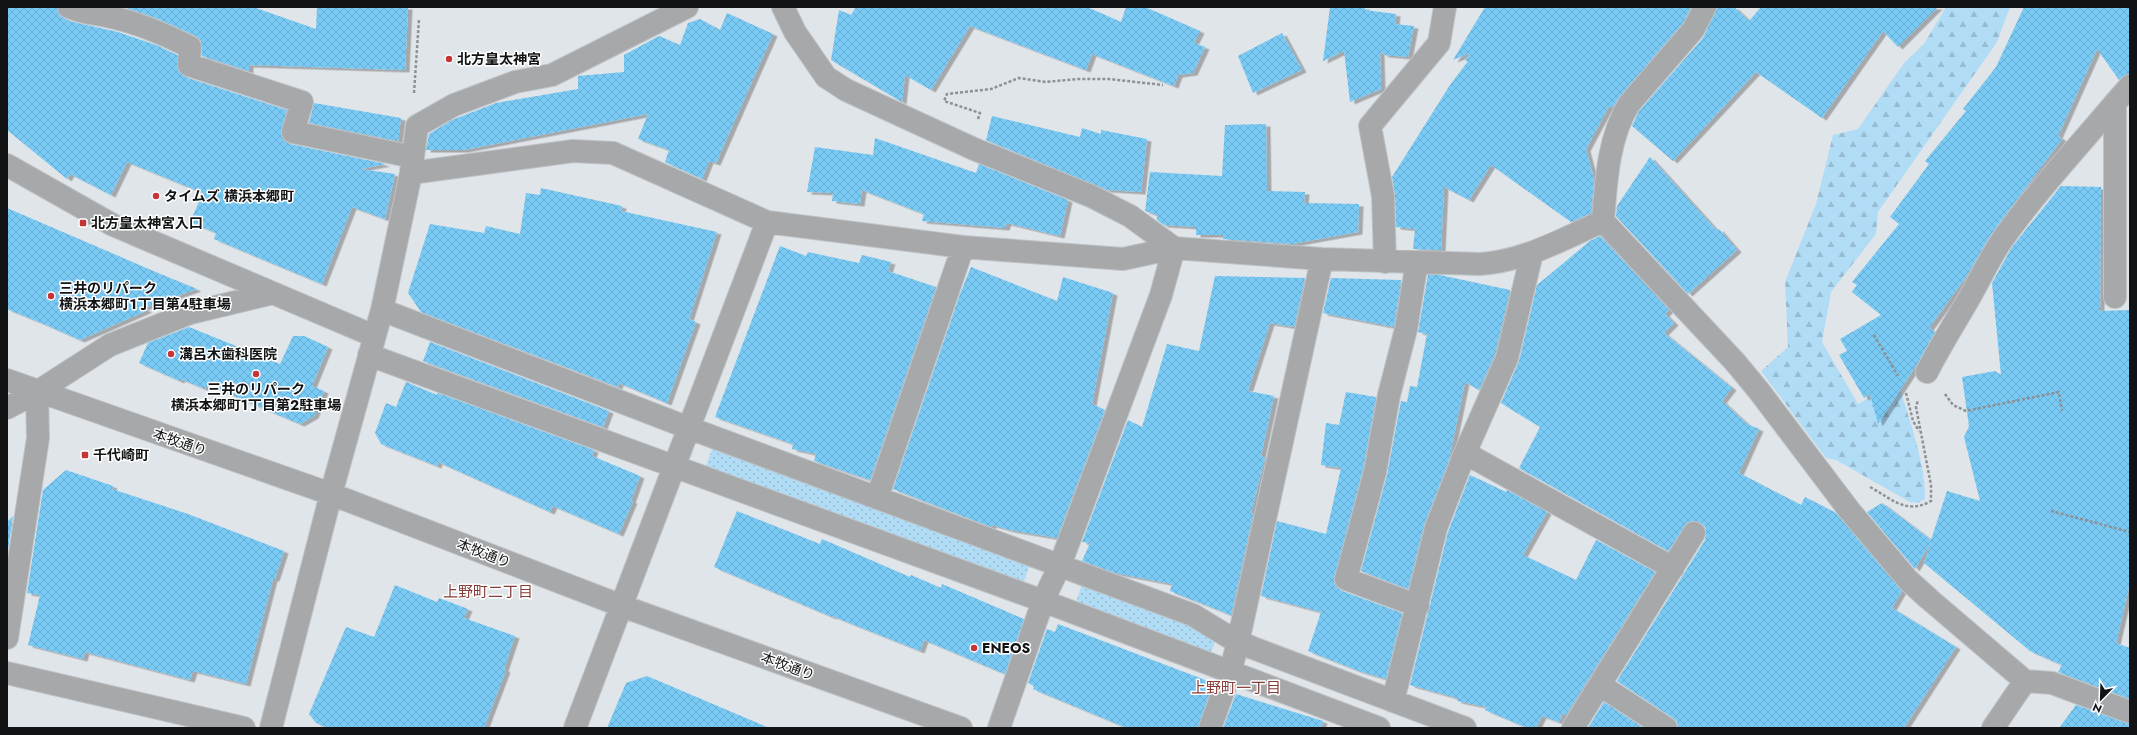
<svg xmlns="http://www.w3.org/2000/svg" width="2137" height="735" font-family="Jost,'Noto Sans JP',sans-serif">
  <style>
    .grass { fill: url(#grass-dots) }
    .forest { fill: url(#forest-firs) }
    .building { fill: url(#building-cross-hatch); filter: url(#shadow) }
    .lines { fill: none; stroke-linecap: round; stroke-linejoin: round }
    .minor-casing { stroke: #bfc3c7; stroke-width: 24 }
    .path { stroke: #8d9194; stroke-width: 2.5; stroke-dasharray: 3 2; stroke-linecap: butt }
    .minor { stroke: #a6a8aa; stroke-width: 22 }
    .poi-dot { fill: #c43538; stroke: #fff; stroke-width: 1.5 }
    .labels { text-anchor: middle; stroke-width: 3; stroke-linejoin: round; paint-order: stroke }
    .poi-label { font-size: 14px; font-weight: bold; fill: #111314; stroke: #fff; text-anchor: start }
    .street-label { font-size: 14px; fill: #111314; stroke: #fff }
    .neighbourhood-label { font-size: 15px; fill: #843c39; stroke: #fff }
  </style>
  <defs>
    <pattern id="grass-dots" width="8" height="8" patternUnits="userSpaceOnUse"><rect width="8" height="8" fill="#b1dcf5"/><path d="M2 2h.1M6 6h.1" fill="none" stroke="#97bcd1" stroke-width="1.8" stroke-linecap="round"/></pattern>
    <pattern id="forest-firs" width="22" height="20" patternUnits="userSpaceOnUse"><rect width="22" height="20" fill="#b1dcf5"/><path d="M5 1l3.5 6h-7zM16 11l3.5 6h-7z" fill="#97bcd1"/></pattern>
    <pattern id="building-cross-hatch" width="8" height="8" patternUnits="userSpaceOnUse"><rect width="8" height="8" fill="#7acaf6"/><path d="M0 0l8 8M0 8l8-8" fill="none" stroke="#68add2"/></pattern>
    <filter id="shadow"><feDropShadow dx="4.5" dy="2.5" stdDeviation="0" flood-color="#0004"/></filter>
  </defs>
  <rect width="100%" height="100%" fill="#e0e5e9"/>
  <path class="grass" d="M 713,446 L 1030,565 L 1022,587 L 705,469 Z
    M 1082,584 L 1194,628 L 1215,642 L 1210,655 L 1075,605 Z"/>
  <path class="forest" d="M 1946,7 L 2010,7 L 1997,42 L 1878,212 L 1876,234 L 1831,292 L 1822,342 L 1858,404 L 1898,382 C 1908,416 1926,464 1925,499 L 1918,503 L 1910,502 L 1836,460 L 1826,458 L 1761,371 L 1788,347 L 1785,282 L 1816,204 L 1833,135 L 1858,129 L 1904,63 L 1924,44 Z"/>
  <path class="building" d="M 7,7 L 57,7 L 59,15 L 69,21 L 118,32 L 156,45 L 177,55 L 177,69 L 185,77 L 287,110 L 281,135 L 284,141 L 290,144 L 386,164 L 361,169 L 395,174 L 385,219 L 352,207 L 322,284 L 214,239 L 216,233 L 190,222 L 203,193 L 127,162 L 111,195 L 70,174 L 67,179 L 7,130 Z
    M 123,7 L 253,7 L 316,29 L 317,7 L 408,7 L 405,70 L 249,65 L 249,71 L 202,56 L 201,41 L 196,36 L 156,18 Z
    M 856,7 L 1087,7 L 1121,22 L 1126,7 L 1145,7 L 1200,31 L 1194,43 L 1205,47 L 1193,73 L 1178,75 L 1174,86 L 1092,54 L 1086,70 L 970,26 L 931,90 L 905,75 L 902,102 L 831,60 L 839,10 L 851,15 Z
    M 1330,7 L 1365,7 L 1365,10 L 1396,14 L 1395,24 L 1414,26 L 1408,57 L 1385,55 L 1380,52 L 1381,89 L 1350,102 L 1344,51 L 1323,61 Z
    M 1485,7 L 1691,7 L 1683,23 L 1620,96 L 1612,108 L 1609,106 L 1586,149 L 1594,179 L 1591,213 L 1571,222 L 1491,165 L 1469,200 L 1444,187 L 1441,250 L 1413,249 L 1415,229 L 1396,227 L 1395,196 L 1392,177 L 1450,85 L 1468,61 L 1465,61 L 1470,53 L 1453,60 Z
    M 1717,7 L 1734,7 L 1749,21 L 1761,7 L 1938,7 L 1898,47 L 1883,31 L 1822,118 L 1756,72 L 1673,161 L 1632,126 L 1639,111 L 1703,38 Z
    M 2024,7 L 2130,7 L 2130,74 L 2126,74 L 2119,80 L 2097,49 L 2058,136 L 2062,139 L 1992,233 L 1966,277 L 1929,328 L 1935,332 L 1917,364 L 1878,424 L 1870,394 L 1864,398 L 1839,355 L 1847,351 L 1840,339 L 1881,315 L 1852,292 L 1857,285 L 1852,282 L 1899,224 L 1890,217 L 1929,164 L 1925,161 L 1966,111 L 1963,109 L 1996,67 Z
    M 727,13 L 773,34 L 716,163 L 709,161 L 702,179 L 665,162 L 669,150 L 638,139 L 648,114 L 464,150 L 426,150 L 429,134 L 452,120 L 496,103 L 578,89 L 578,76 L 624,72 L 624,55 L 659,36 L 680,45 L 688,23 L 700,19 L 720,30 Z
    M 1282,33 L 1302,70 L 1253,93 L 1238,56 Z
    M 314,103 L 401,118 L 398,141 L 309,123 Z
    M 992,116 L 1080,137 L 1082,128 L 1101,134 L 1101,130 L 1147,139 L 1141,192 L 1107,190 L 986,140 Z
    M 1266,124 L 1267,191 L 1305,192 L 1304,203 L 1359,204 L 1358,232 L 1292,244 L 1223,239 L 1223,235 L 1196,235 L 1196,227 L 1164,225 L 1157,220 L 1157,215 L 1145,211 L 1150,172 L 1222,176 L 1225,125 Z
    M 875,138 L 976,173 L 979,164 L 1068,200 L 1060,236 L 1007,223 L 1005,228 L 922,221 L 924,214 L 862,190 L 860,204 L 832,201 L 833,193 L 807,192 L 815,147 L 873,155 Z
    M 1650,157 L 1717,231 L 1719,229 L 1737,250 L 1688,294 L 1616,216 L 1617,206 Z
    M 2061,186 L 2101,187 L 2100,311 L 2130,310 L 2130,583 L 2116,643 L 2130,648 L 2130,699 L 2058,672 L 2062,665 L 2030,651 L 1924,563 L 1931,542 L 1915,569 L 1867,512 L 1882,503 L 1931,540 L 1947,491 L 1980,501 L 1964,437 L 1969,426 L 1962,377 L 1995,371 L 2001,375 L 1992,283 L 2012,247 Z
    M 541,188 L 622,206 L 621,211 L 717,232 L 689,319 L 696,322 L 667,403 L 619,383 L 618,387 L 421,312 L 408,293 L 430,224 L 484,233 L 486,226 L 520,234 L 526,193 L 540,195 Z
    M 7,208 L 158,273 L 197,289 L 143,308 L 148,310 L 80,340 L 44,324 L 7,309 Z
    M 1600,236 L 1669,310 L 1665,314 L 1674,323 L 1664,333 L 1732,388 L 1722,401 L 1747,424 L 1759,429 L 1739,473 L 1801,505 L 1805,497 L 1836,513 L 1902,591 L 1892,608 L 1956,647 L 1904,728 L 1678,728 L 1677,722 L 1673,718 L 1617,681 L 1705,540 L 1706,534 L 1705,527 L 1701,523 L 1695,521 L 1688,522 L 1668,551 L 1519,468 L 1540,427 L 1501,403 L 1519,361 L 1537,285 L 1590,241 Z
    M 780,246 L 806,256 L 808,252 L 859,263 L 862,255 L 891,262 L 888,271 L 936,287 L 870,480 L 814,461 L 816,454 L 792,449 L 793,444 L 715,417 Z
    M 971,267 L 1057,301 L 1063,277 L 1113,293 L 1092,404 L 1105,410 L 1057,538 L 1010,530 L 992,525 L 991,527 L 893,489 L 960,294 Z
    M 1428,275 L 1440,275 L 1510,290 L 1495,354 L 1479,390 L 1465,382 L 1449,460 L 1424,525 L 1408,589 L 1361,571 L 1387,475 L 1401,401 L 1407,402 L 1410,386 L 1417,387 L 1427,334 L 1418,332 Z
    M 1215,276 L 1305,278 L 1294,327 L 1270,323 L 1248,391 L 1274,396 L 1261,456 L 1265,458 L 1251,513 L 1253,514 L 1231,615 L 1170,591 L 1172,584 L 1115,573 L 1082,561 L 1090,543 L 1082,542 L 1128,420 L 1142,427 L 1167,344 L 1199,351 Z
    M 1331,278 L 1401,280 L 1394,327 L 1323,313 Z
    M 189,327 L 280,364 L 293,336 L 304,336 L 328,347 L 312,386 L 324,391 L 314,416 L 300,424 L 220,390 L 206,386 L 205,389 L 181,379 L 180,381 L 139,363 L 148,343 Z
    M 430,342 L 609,411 L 603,427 L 423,361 Z
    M 406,382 L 437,395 L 438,393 L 594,450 L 592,456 L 640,476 L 631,501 L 633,501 L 619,534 L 553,506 L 550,512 L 438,462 L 437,466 L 381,444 L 375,433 L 386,403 L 396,407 Z
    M 1346,392 L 1376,397 L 1363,469 L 1334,581 L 1336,587 L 1342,591 L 1402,613 L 1386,679 L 1359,671 L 1308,651 L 1321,612 L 1261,596 L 1277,521 L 1326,534 L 1341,468 L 1321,465 L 1326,423 L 1339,425 Z
    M 66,470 L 113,486 L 112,489 L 188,514 L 284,551 L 275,579 L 273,579 L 246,684 L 193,671 L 190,680 L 85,652 L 83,659 L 28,645 L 40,595 L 27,593 L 43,490 Z
    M 1470,475 L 1506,492 L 1507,490 L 1547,512 L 1523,555 L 1576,580 L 1596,540 L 1655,572 L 1566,715 L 1563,713 L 1559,722 L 1542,716 L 1536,728 L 1528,728 L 1485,710 L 1487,707 L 1457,701 L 1457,698 L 1410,685 L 1448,532 Z
    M 737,511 L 820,544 L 822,539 L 910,577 L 911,575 L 941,588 L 942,584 L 1024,619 L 1005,674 L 924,640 L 920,651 L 832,616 L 832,617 L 714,567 Z
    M 13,516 L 7,556 L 7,522 Z
    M 395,585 L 437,602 L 439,598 L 468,609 L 464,618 L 515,636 L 504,669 L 506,670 L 484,728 L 328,728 L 316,723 L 309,714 L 346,627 L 374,637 Z
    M 1058,624 L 1213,683 L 1198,728 L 1127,728 L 1033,689 L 1034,686 L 1028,683 L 1047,629 L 1055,632 Z
    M 647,676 L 769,728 L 607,728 L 626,683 Z
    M 1236,694 L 1323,721 L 1321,728 L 1223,728 Z
    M 1604,702 L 1643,728 L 1588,728 Z
    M 2076,705 L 2130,724 L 2130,728 L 2059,728 Z"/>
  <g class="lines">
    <g class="minor-casing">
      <path id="minor" d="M 69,7 C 83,14 96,13 111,17 C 139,23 164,34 190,47 L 189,65 L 302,102 L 293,132 L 413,157
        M 783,7 L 795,32 L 826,77 L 846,90 L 974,149 L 1091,196 L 1130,216 L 1174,248
        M 7,165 L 113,225 L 374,336
        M 411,172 L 417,126 L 454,105 L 515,82 L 552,75 L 687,7
        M 1603,221 C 1606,182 1608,138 1629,104 L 1693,30 L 1705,7
        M 1385,262 L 1383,196 L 1370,126 L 1439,43 L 1445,7
        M 1417,262 L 1406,329 L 1389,395 L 1375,472 L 1346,579 L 1418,606
        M 2115,297 L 2115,103 L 2130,86
        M 382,310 L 689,428 L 1193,615 L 1229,637 L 1253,648 L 1465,728
        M 369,355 L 1043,601 L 1379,728
        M 1927,372 C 1940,346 1956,321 1971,295 C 1981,277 1990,258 2002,240 C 2036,192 2077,148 2115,103
        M 7,380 L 331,494 L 622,606 L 961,728
        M 7,408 L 37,392 L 110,345 L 190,313 L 273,293
        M 1465,453 L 1673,568
        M 877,498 L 963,247
        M 7,638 L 38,438 L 37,392
        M 7,673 L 244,728
        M 1600,685 L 1666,728
        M 1393,701 L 1436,528 L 1465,453 L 1507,358 L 1532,253
        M 271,728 L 331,494 L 382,310 L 411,173 L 573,151 L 613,153 L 767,222 L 963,247 L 1123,259 L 1174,248 L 1322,259 L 1480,264 C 1525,261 1563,239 1603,221 L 1735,362 L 1759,391 L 1849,510 L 1908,580 L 1929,599 L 2025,681 L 2052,683 L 2130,712
        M 575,728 L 767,222
        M 999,728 L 1043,601 L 1060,565 L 1161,295 L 1174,248
        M 1210,728 L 1230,673 L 1238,642 L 1322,259
        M 1573,728 L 1694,533
        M 1993,728 L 2025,681"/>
    </g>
    <path class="path" d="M 414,93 L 419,19
      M 978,119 L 980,113 L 944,101 L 947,94 L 991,89 L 1019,78 L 1046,82 L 1077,79 L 1109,79 L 1163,85
      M 1874,335 L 1898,376
      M 1906,393 L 1913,421 L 1919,431
      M 1945,394 L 1953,405 L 1966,411 L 2059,392 L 2062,411
      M 1870,487 C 1892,499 1906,515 1931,501 L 1931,485 L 1916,407 L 1918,400
      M 2051,511 L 2130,532"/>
    <use href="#minor" class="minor"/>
  </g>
  <g class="poi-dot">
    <circle cx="449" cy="59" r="4"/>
    <circle cx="156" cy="196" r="4"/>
    <rect x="79" y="219" width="8" height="8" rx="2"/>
    <circle cx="51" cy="296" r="4"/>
    <circle cx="171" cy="354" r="4"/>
    <circle cx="256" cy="374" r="4"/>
    <rect x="81" y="451" width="8" height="8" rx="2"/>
    <circle cx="974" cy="648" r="4"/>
  </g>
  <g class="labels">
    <g class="poi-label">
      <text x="457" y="64">北方皇太神宮</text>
      <text x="164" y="201">タイムズ 横浜本郷町</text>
      <text x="91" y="228">北方皇太神宮入口</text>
      <text x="59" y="293">三井のリパーク<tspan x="59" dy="16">横浜本郷町１丁目第４駐車場</tspan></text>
      <text x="179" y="359">溝呂木歯科医院</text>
      <text x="256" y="394" text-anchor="middle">三井のリパーク<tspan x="256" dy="16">横浜本郷町1丁目第2駐車場</tspan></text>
      <text x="93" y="460">千代崎町</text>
      <text x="982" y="653">ENEOS</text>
    </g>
    <g class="street-label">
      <text transform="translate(180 442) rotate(19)" y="5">本牧通り</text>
      <text transform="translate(484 553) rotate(21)" y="5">本牧通り</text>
      <text transform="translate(788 666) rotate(20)" y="5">本牧通り</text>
    </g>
    <g class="neighbourhood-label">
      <text x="488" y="597">上野町二丁目</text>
      <text x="1236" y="693">上野町一丁目</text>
    </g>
  </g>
  <rect width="2137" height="735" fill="none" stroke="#111314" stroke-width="16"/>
  <g transform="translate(2101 699) rotate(203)" stroke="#ffffff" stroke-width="3" paint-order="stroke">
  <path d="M0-3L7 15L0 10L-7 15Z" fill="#111314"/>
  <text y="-6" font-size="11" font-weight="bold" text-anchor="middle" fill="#111314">N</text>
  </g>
</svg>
